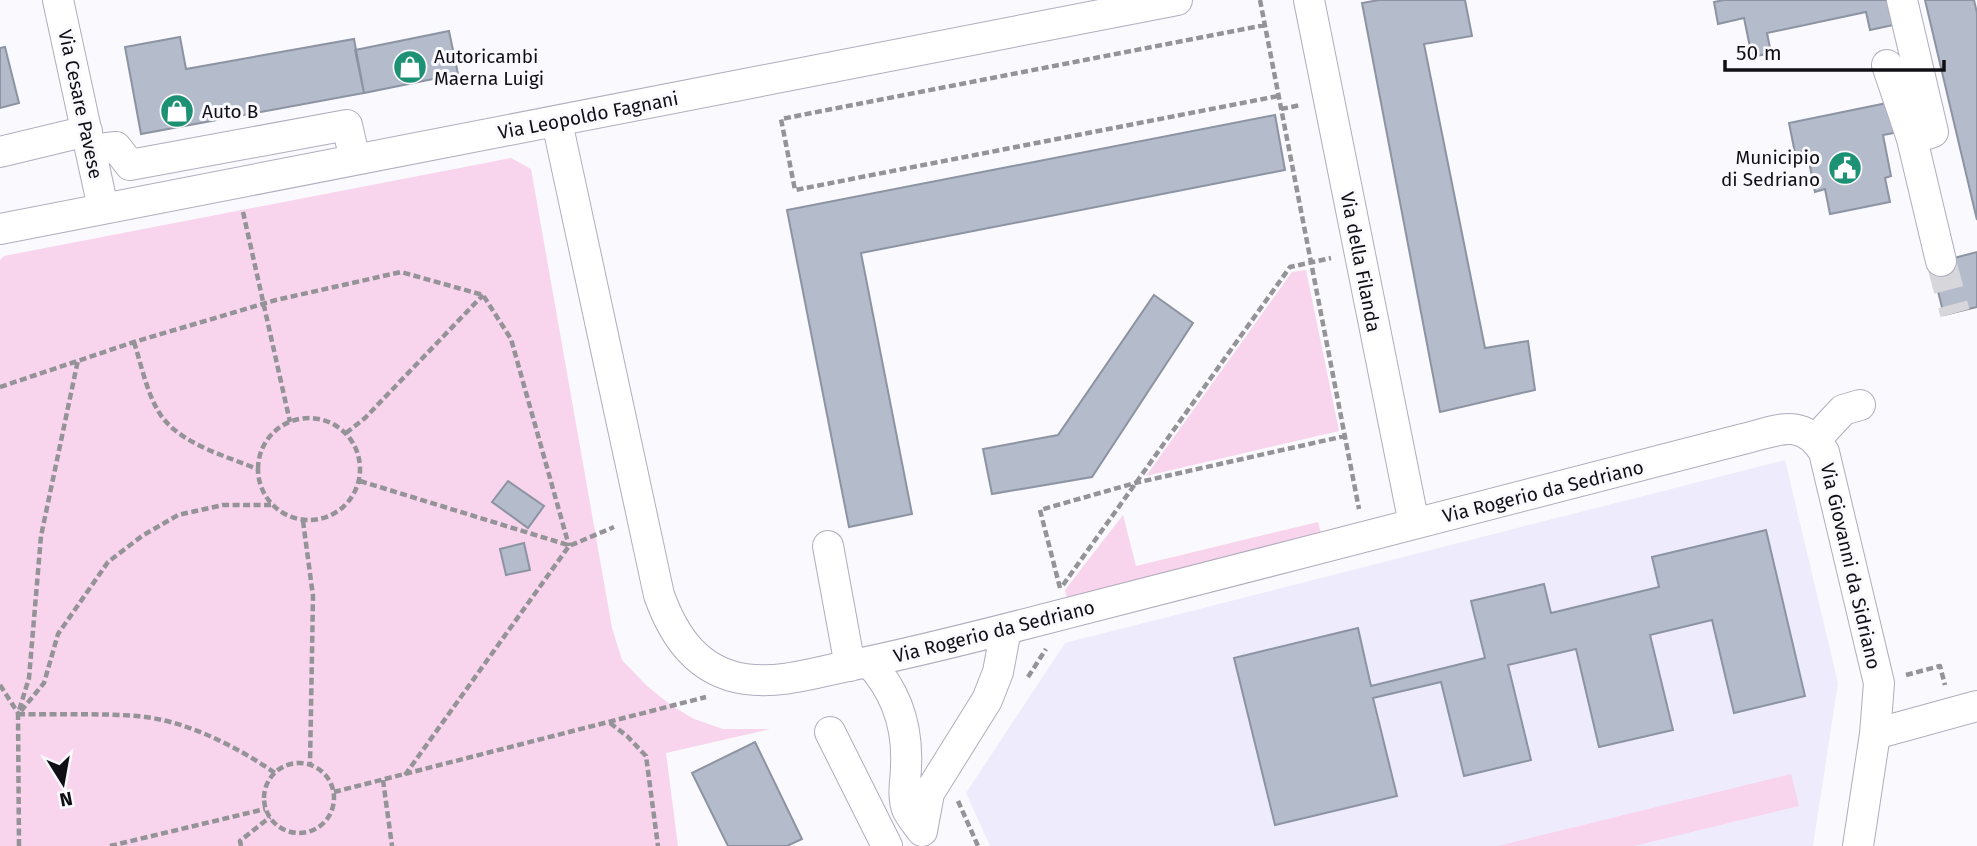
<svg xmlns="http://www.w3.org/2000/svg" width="1977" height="846" font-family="'Fira Sans',sans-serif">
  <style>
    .built { fill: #eeecfc }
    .green { fill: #f8d4ed }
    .building { fill: #b4bbcb; stroke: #8c93a3; stroke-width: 2 }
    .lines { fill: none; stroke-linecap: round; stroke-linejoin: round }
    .minor-tunnel { stroke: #d7d6da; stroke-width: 30; stroke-dasharray: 30 15; stroke-linecap: butt }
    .minor-casing { stroke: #afadbe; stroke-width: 32 }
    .path { stroke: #949398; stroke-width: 4.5; stroke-dasharray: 7 3.5; stroke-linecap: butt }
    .minor { stroke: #fff; stroke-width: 30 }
    .labels { text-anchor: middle; stroke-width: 6; stroke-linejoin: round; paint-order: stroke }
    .poi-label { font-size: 19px; fill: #100f15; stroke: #faf9fd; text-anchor: start }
    .street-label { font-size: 19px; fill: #100f15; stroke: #faf9fd }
  </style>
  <rect width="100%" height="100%" fill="#faf9fd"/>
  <path class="built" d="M 1785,460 L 1838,683 L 1813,846 L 990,846 L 966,793 L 1065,643 Z"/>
  <path class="green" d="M 511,158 L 531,169 L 612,628 L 622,660 L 647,686 L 672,706 L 694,719 L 723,729 L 770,729 L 666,753 L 678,846 L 0,846 L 0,260 L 4,256 Z
    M 1306,270 L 1339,431 L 1146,476 L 1292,272 Z
    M 1123,515 L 1136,566 L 1318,522 L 1323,541 L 1069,607 L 1065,590 Z
    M 1791,774 L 1799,806 L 1634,846 L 1498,846 Z"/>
  <path class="building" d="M 1379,0 L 1465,0 L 1472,36 L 1424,44 L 1485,348 L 1528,341 L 1535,390 L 1440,412 L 1362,3 Z
    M 1724,0 L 1893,0 L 1898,24 L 1870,30 L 1866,12 L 1767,33 L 1771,53 L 1752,57 L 1744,18 L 1718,24 L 1714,2 Z
    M 1925,0 L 1974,0 L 1977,13 L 1977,220 Z
    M 449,31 L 458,74 L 364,93 L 355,50 Z
    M 180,37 L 186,69 L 354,39 L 364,93 L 141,134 L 125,47 Z
    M 5,47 L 19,103 L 0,108 L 0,48 Z
    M 1887,103 L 1894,133 L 1883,135 L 1891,176 L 1885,178 L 1890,202 L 1830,214 L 1825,189 L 1815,192 L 1807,151 L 1795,153 L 1789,123 Z
    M 1275,115 L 1285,170 L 861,253 L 912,514 L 849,527 L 787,210 Z
    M 1977,252 L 1977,307 L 1944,315 L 1931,264 Z
    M 1154,295 L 1193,323 L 1092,477 L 992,494 L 983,449 L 1058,435 Z
    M 508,481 L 544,506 L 528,528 L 492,502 Z
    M 1766,530 L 1805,696 L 1734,713 L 1712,620 L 1650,635 L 1673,730 L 1599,747 L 1576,649 L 1508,665 L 1531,760 L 1464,776 L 1441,682 L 1373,698 L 1397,796 L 1275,825 L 1234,658 L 1358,628 L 1371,686 L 1485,658 L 1471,601 L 1544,584 L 1551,613 L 1659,587 L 1652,557 Z
    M 524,543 L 530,570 L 506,575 L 500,549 Z
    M 755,742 L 802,839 L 787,846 L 728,846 L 692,773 Z"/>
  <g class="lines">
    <path class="minor-tunnel" d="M 1941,261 L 1955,313"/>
    <g class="minor-casing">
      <path id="minor" d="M 58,0 L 103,208
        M 1309,0 L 1414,524
        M 1902,0 L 1933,132 L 1912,139 L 1941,261
        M 1887,65 L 1912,139
        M 557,122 L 659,595 C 674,637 698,672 745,679 C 780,684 814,673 848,666 C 922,651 995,632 1068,613 C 1293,555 1518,498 1743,439 C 1777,431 1802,416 1824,452 L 1879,683 L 1875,734 L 1858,846
        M 91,150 L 116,147 L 130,165 L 347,125 L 355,160
        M 0,152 L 87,131
        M 0,229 L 1177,0
        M 1816,439 L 1843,410 L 1860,405
        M 828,546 L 850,666
        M 869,662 C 896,691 908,726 906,766 C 906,779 902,795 907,809 C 910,816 917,824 922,831 L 929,793 L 987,700 L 998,672 L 1006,629
        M 830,732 L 887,846
        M 1875,734 L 1977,706"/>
    </g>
    <path class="path" d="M 1260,0 L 1359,509
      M 1265,25 L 781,119 L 795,190 L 1278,96
      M 1281,109 L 1301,105
      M 243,212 L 290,422
      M 134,342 C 141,364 146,389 157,409 C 175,443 224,455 257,469
      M 0,387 L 134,342 L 276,300 L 401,272 L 483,295 L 511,339 L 569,546
      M258 469a51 51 0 1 1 102 0a51 51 0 1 1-102 0Z
      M 346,433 L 365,418 L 483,295
      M 360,481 L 568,545
      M 303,521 L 313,596 L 310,765
      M 1063,585 L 1290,267 L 1331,258
      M 1060,588 L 1040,510 L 1135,483 L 1345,436
      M 1906,675 L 1940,666 L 1945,685
      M 1028,677 L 1046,649
      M 0,685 L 18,713
      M 21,711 L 44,683 L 58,634 L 108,562 L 142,536 L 178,515 L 223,505 L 271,505
      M 18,714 C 58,715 98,713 137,716 C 185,720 236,746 275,773
      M 610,723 L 627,736 L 646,756 L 658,846
      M264 798a35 35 0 1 1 70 0a35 35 0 1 1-70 0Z
      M 405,775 L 569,546 L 614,527
      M 383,780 L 392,846
      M 334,792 L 706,697
      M 958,801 L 978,846
      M 19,846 L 18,714 L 29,678 L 41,536 L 78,360
      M 110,846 L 265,809
      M 241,846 L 240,841 L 270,817"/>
    <use href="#minor" class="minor"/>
  </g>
  <defs>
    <g id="shop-disc" transform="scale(1.75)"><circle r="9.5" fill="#1d9173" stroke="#faf9fd"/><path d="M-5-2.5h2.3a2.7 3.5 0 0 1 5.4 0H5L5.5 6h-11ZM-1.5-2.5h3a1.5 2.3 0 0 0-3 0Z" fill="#fff"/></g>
    <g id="civic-disc" transform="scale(1.75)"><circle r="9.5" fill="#1d9173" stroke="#faf9fd"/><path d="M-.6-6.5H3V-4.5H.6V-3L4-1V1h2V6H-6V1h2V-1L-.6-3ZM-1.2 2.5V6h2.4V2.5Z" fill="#fff"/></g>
  </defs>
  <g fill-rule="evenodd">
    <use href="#shop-disc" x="410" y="67"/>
    <use href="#shop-disc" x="177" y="111"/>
    <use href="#civic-disc" x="1845" y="168"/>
  </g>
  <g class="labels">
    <g class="poi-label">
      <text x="434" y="63">Autoricambi<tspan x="434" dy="22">Maerna Luigi</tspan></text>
      <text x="202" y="118">Auto B</text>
      <text x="1820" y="164" text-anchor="end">Municipio<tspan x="1820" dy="22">di Sedriano</tspan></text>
    </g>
    <g class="street-label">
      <text transform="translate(81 104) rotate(78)" y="7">Via Cesare Pavese</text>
      <text transform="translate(588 115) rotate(-11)" y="7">Via Leopoldo Fagnani</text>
      <text transform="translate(1361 262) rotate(79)" y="7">Via della Filanda</text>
      <text transform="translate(1543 491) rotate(-14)" y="7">Via Rogerio da Sedriano</text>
      <text transform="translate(1851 566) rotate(77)" y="7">Via Giovanni da Sidriano</text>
      <text transform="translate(994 631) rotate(-14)" y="7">Via Rogerio da Sedriano</text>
    </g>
  </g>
  <g transform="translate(63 783) rotate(169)" stroke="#faf9fd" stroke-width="5" paint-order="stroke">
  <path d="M0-5L12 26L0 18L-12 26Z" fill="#100f15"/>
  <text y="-10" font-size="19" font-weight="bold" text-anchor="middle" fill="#100f15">N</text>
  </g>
  <path d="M1725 60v10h219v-10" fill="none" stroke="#100f15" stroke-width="3.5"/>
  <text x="1736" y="60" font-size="21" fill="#100f15" stroke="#faf9fd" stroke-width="5" paint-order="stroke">50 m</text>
</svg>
